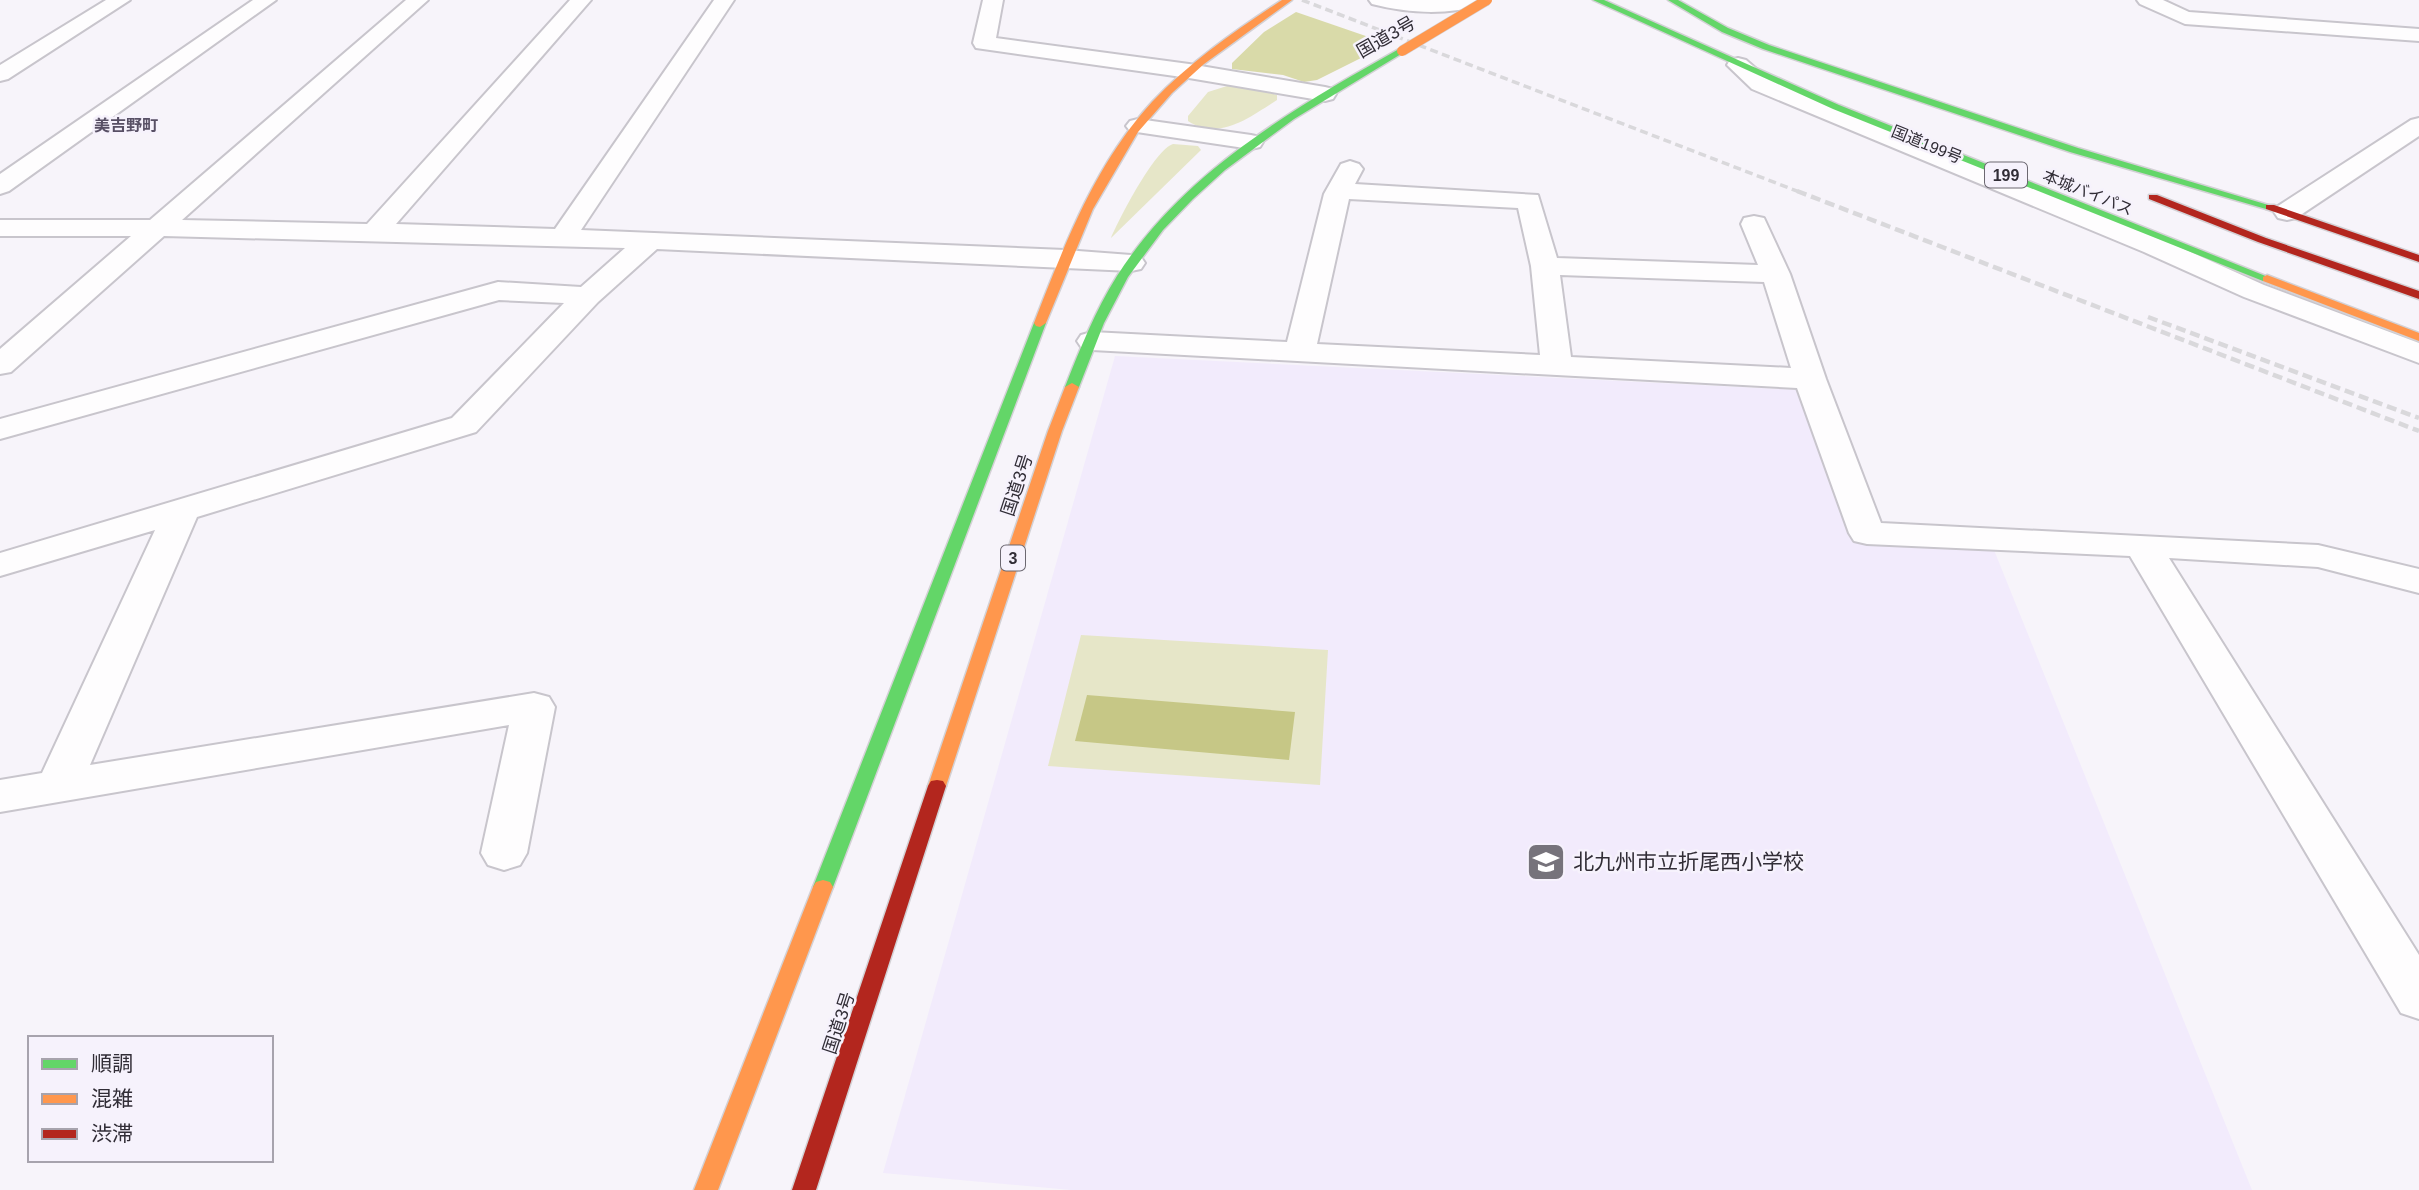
<svg xmlns="http://www.w3.org/2000/svg" width="2419" height="1190" font-family="Arial,'Noto Sans JP',sans-serif">
  <style>
    .built { fill: #f2ebfc }
    .green { fill: #e6e6c8 }
    .forest { fill: #d9daa9 }
    .water { fill: #c6c786 }
    .lines { fill: none; stroke-linecap: round; stroke-linejoin: round }
    .street-casing { stroke: #c8c5cc; stroke-width: 4 }
    .fast-casing { stroke: #d3d1d5; stroke-width: 3 }
    .slow-casing { stroke: #d3d1d5; stroke-width: 3 }
    .jam-casing { stroke: #d3d1d5; stroke-width: 3 }
    .street { fill: #fefdfe; fill-rule: evenodd }
    .fast { fill: #63d668; fill-rule: evenodd }
    .slow { fill: #ff974d; fill-rule: evenodd }
    .jam { fill: #b3261e; fill-rule: evenodd }
    .rail-far1 { stroke: #d9d8db; stroke-width: 3.5; stroke-dasharray: 8 4.5; stroke-linecap: butt }
    .rail { stroke: #d9d8db; stroke-width: 4.5; stroke-dasharray: 10 5; stroke-linecap: butt }
    .slow-bridge-casing { stroke: #d3d1d5; stroke-width: 11; stroke-linecap: butt }
    .slow-bridge { stroke: #ff974d; stroke-width: 10 }
    .labels { text-anchor: middle; stroke-width: 5; stroke-linejoin: round; paint-order: stroke }
    .far-neighbourhood-label { font-size: 16px; font-weight: bold; fill: #585065; stroke: #f6f2fc }
    .far-street-label { font-size: 16px; fill: #312d36; stroke: #f6f2fc }
    .shield { fill: #f6f2fc; stroke: #6c6871; stroke-width: 2 }
    .shield-label { font-size: 16px; font-weight: bold; fill: #312d36 }
    .street-label { font-size: 18px; fill: #312d36; stroke: #f6f2fc }
    .near-poi-label { font-size: 21px; fill: #312d36; stroke: #f6f2fc; text-anchor: start }
  </style>
  <rect width="100%" height="100%" fill="#f7f4fa"/>
  <path class="built" d="M 1115,356 L 1801,390 L 1865,541 L 1994,550 L 2252,1190 L 1071,1190 L 883,1173 Z"/>
  <path class="green" d="M 1227,86 L 1248,87 L 1277,95 L 1277,100 C 1251,116 1219,142 1188,121 L 1188,116 L 1208,92 Z
    M 1173,144 L 1198,146 L 1201,150 L 1111,238 C 1119,219 1155,149 1173,144 Z
    M 1081,635 L 1328,650 L 1320,785 L 1048,766 Z"/>
  <path class="forest" d="M 1296,12 L 1389,44 L 1317,80 L 1304,82 L 1283,75 L 1232,69 L 1232,63 L 1264,32 Z"/>
  <path class="water" d="M 1087,695 L 1295,712 L 1289,760 L 1075,741 Z"/>
  <g class="lines">
    <g class="street-casing">
      <path id="street" d="M 106,0 L 130,0 L 8,79 L 0,81 L 0,65 Z
        M 253,0 L 276,0 L 9,191 L 0,194 L 0,174 Z
        M 406,0 L 428,0 L 182,220 L 367,224 L 570,0 L 591,0 L 396,224 L 555,229 L 714,0 L 734,0 L 581,230 L 1065,250 L 1131,255 L 1141,257 L 1145,263 L 1141,269 L 1131,271 L 657,249 L 598,302 L 476,432 L 197,517 L 90,765 L 534,693 L 549,697 L 555,707 L 527,853 L 520,865 L 504,870 L 488,865 L 481,853 L 509,725 L 0,812 L 0,780 L 42,773 L 155,530 L 0,576 L 0,553 L 452,418 L 564,303 L 499,300 L 0,439 L 0,419 L 498,282 L 581,287 L 625,248 L 164,236 L 11,372 L 0,374 L 0,349 L 131,236 L 0,236 L 0,220 L 150,220 Z
        M 983,0 L 1003,0 L 996,38 L 1189,64 L 1325,87 L 1333,89 L 1336,94 L 1333,99 L 1325,101 L 1189,78 L 976,48 L 973,43 Z
        M 1369,0 L 1490,0 L 1487,4 C 1447,15 1412,14 1372,4 Z
        M 2137,0 L 2163,0 L 2189,12 L 2419,29 L 2419,41 L 2185,24 L 2140,4 Z
        M 1738,58 L 1746,60 L 1768,79 L 2164,240 L 2264,285 L 2419,343 L 2419,363 L 2244,297 L 2144,252 L 1752,89 L 1727,65 L 1730,60 Z
        M 2419,118 L 2419,136 L 2296,218 L 2287,220 L 2278,218 L 2274,212 L 2278,206 L 2411,120 Z
        M 1138,119 L 1251,135 L 1260,137 L 1263,142 L 1260,147 L 1251,149 L 1130,131 L 1126,126 L 1130,121 Z
        M 1350,161 L 1359,164 L 1363,169 L 1355,184 L 1538,195 L 1557,258 L 1758,265 L 1741,224 L 1744,218 L 1754,216 L 1764,218 L 1790,274 L 1826,379 L 1881,523 L 2318,545 L 2419,569 L 2419,593 L 2318,567 L 2169,558 L 2419,955 L 2419,1019 L 2401,1013 L 2130,556 L 1867,544 L 1854,541 L 1849,533 L 1797,388 L 1092,350 L 1081,347 L 1077,341 L 1081,335 L 1092,332 L 1287,342 L 1324,194 L 1341,164 ZM 1349,199 L 1518,208 L 1531,266 L 1540,355 L 1317,344 ZM 1560,275 L 1764,282 L 1791,368 L 1571,357 Z"/>
    </g>
    <g class="fast-casing">
      <path id="fast" d="M 1593,0 L 1604,0 L 1839,105 L 2273,279 L 2271,281 L 2263,281 L 1833,109 Z
        M 1668,0 L 1678,0 L 1728,28 L 1769,45 L 2078,148 L 2275,207 L 2266,209 L 2070,152 L 1763,49 L 1722,32 Z
        M 1399,49 L 1406,51 L 1294,119 L 1225,170 L 1193,199 L 1163,230 L 1128,277 L 1104,323 L 1079,387 L 1077,390 L 1067,390 L 1065,387 C 1080,349 1095,311 1117,276 C 1183,172 1294,108 1399,49 Z
        M 1040,319 L 1046,323 L 833,887 L 830,892 L 823,894 L 816,892 L 813,887 L 1034,323 Z"/>
    </g>
    <g class="slow-casing">
      <path id="slow" d="M 1282,0 L 1292,0 L 1204,64 L 1172,93 L 1138,132 L 1093,209 L 1046,323 L 1040,327 L 1036,326 L 1034,323 C 1064,246 1095,164 1152,102 C 1190,62 1236,30 1282,0 Z
        M 2267,275 L 2419,333 L 2419,341 L 2263,281 L 2263,277 Z
        M 1072,383 L 1079,387 L 1062,431 L 946,786 L 943,791 L 931,791 L 928,786 L 1048,431 L 1065,387 Z
        M 823,880 L 830,882 L 833,887 L 718,1190 L 694,1190 L 813,887 L 816,882 Z"/>
    </g>
    <g class="jam-casing">
      <path id="jam" d="M 2149,195 L 2157,195 L 2266,238 L 2419,291 L 2419,299 L 2258,242 L 2149,199 Z
        M 2266,205 L 2274,205 L 2419,255 L 2419,262 L 2266,209 Z
        M 937,780 L 943,781 L 946,786 L 816,1190 L 792,1190 L 928,786 L 931,781 Z"/>
    </g>
    <use href="#street" class="street"/>
    <use href="#fast" class="fast"/>
    <use href="#slow" class="slow"/>
    <use href="#jam" class="jam"/>
    <path class="rail-far1" d="M 1302,0 L 1802,193"/>
    <path class="rail" d="M 1797,191 L 2419,431
      M 2148,317 L 2419,418"/>
    <g class="slow-bridge-casing">
      <path id="slow-bridge" d="M 1402,51 L 1487,0"/>
    </g>
    <use href="#slow-bridge" class="slow-bridge"/>
  </g>
  <defs>
    <g id="school-square" transform="scale(2.0125)"><rect x="-9" y="-9" width="18" height="18" rx="4" fill="#76737b" stroke="#f6f2fc"/><path d="M0-5L7-2L0 1L-7-2ZM-4 1L0 2.5L4 1V4Q0 6-4 4Z" fill="#fff"/></g>
  </defs>
  <g fill-rule="evenodd">
    <use href="#school-square" x="1546" y="862"/>
  </g>
  <g class="labels">
    <g class="far-neighbourhood-label">
      <text x="126" y="131">美吉野町</text>
    </g>
    <g class="far-street-label">
      <text transform="translate(1927 144) rotate(22)" y="6">国道199号</text>
      <text transform="translate(2088 192) rotate(22)" y="6">本城バイパス</text>
    </g>
    <g class="shield">
      <rect x="1985" y="162.5" width="42" height="25" rx="5"/>
      <rect x="1001" y="545.5" width="24" height="25" rx="5"/>
    </g>
    <g class="shield-label">
      <text x="2006" y="181">199</text>
      <text x="1013" y="564">3</text>
    </g>
    <g class="street-label">
      <text transform="translate(1386 37) rotate(-30)" y="6">国道3号</text>
      <text transform="translate(1017 485) rotate(-72)" y="6">国道3号</text>
      <text transform="translate(839 1023) rotate(-72)" y="6">国道3号</text>
    </g>
    <g class="near-poi-label">
      <text x="1573" y="869">北九州市立折尾西小学校</text>
    </g>
  </g>
  <rect x="28" y="1036" width="245" height="126" fill="#f6f2fc" stroke="#a7a3ad" stroke-width="2"/>
  <rect x="42" y="1059" width="35" height="10" fill="#63d668" stroke="#a7a3ad" stroke-width="2"/>
  <text x="91" y="1071" font-size="21" fill="#312d36">順調</text>
  <rect x="42" y="1094" width="35" height="10" fill="#ff974d" stroke="#a7a3ad" stroke-width="2"/>
  <text x="91" y="1106" font-size="21" fill="#312d36">混雑</text>
  <rect x="42" y="1129" width="35" height="10" fill="#b3261e" stroke="#a7a3ad" stroke-width="2"/>
  <text x="91" y="1141" font-size="21" fill="#312d36">渋滞</text>
</svg>
